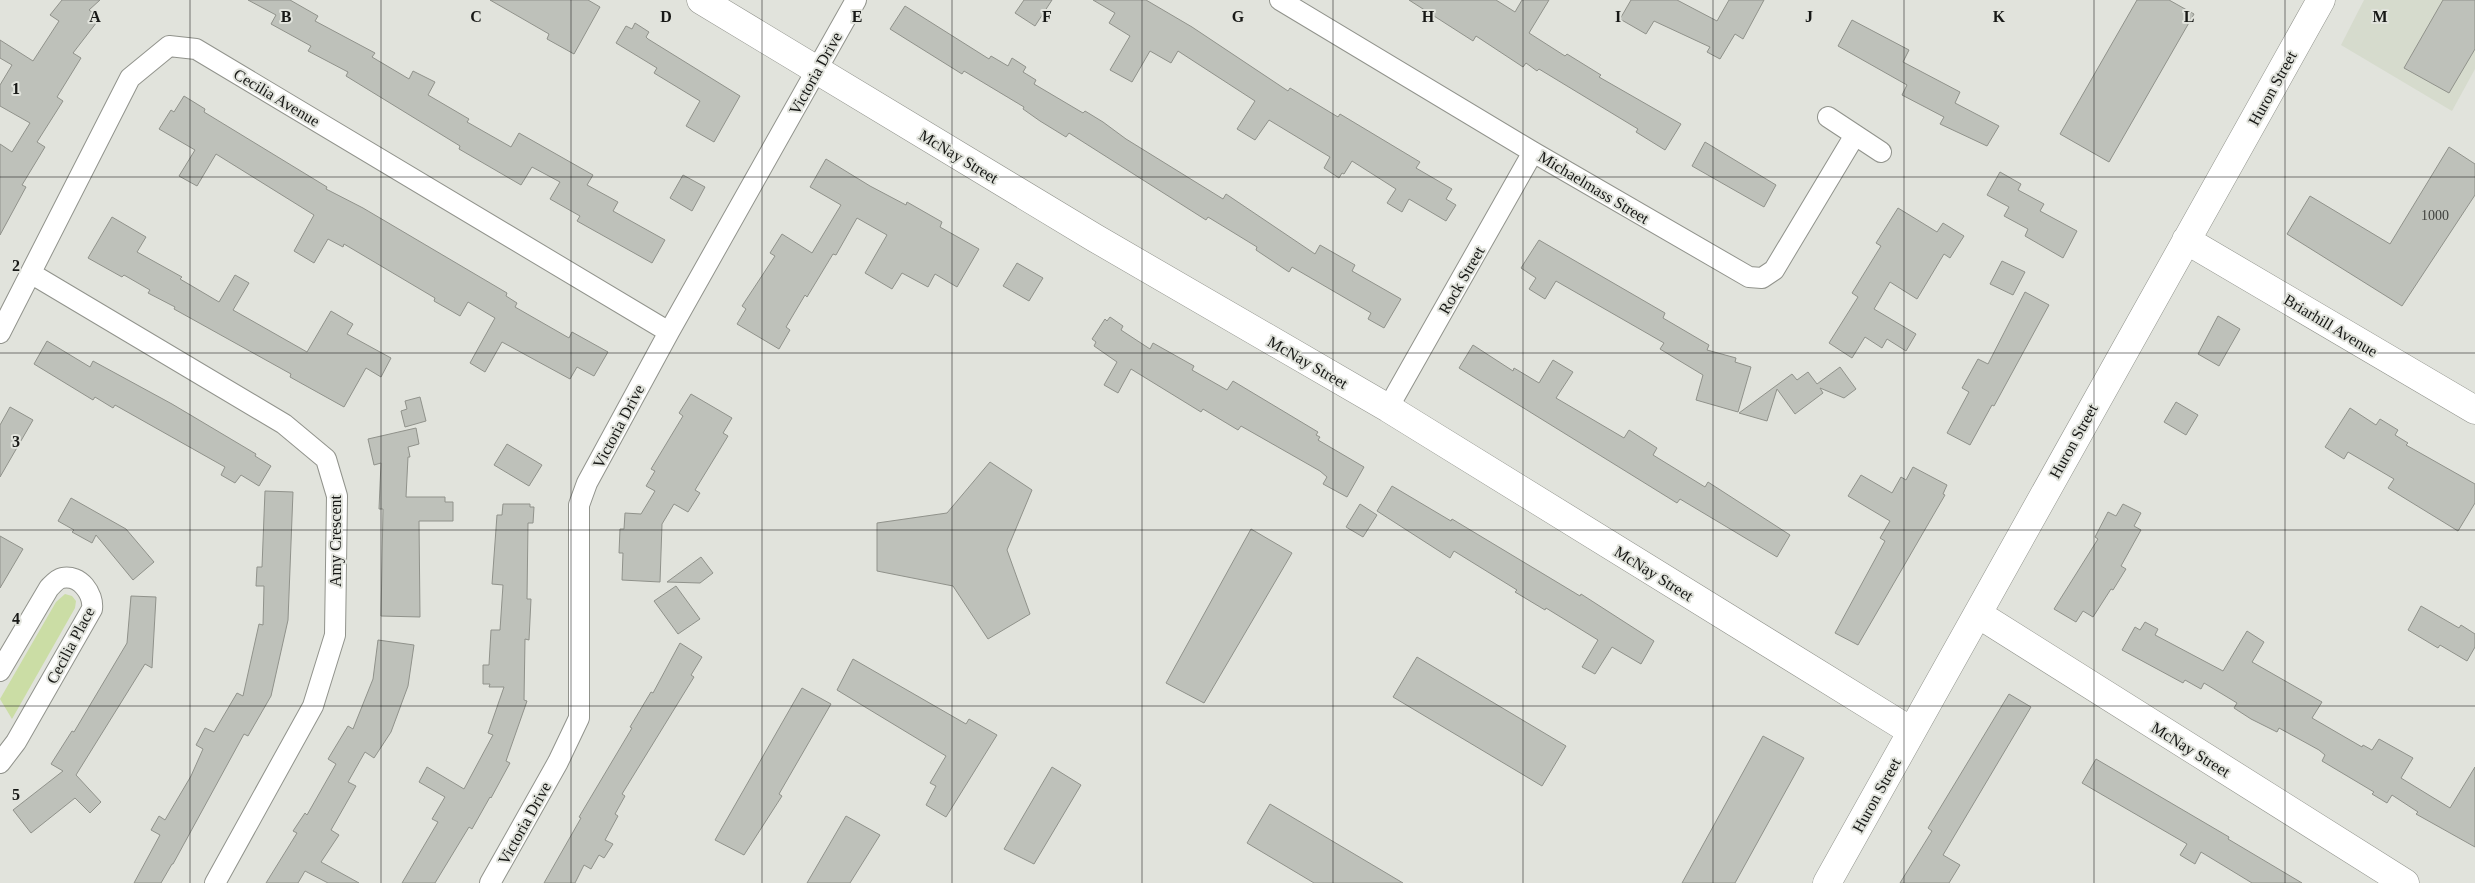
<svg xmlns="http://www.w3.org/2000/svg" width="2475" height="883" font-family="Georgia,serif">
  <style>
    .built { fill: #d6dbcd }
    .green { fill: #cbdda5 }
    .building { fill: #bec1ba; stroke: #90928b }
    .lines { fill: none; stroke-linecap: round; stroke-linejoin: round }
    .street-casing { stroke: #91938c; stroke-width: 22 }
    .secondary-casing { stroke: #91938c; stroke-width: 29 }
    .street { stroke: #fff; stroke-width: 20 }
    .secondary { stroke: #fff; stroke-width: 28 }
    .grid { fill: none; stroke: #171816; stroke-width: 1; stroke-opacity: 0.55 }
    .labels { text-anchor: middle; stroke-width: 4; stroke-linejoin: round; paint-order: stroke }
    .number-label { font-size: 14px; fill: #41423f }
    .street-label { font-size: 16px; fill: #171816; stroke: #e1e3dc }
    .grid-label { font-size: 16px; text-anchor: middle; font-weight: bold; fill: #171816; stroke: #e1e3dc; stroke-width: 4; stroke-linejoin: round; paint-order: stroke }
  </style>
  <rect width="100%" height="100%" fill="#e1e3dc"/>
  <path class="built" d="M 2364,0 L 2475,0 L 2475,69 L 2452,111 L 2341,45 Z"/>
  <path class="green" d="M 65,594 L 72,596 L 76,601 L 75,608 L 12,719 L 0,699 L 56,602 Z"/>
  <path class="building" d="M 62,0 L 100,0 L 89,10 L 100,18 L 73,53 L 81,58 L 57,97 L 63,101 L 37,142 L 45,147 L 22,185 L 26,187 L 0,235 L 0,144 L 12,152 L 30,123 L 0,106 L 0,85 L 12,65 L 0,58 L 0,40 L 33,61 L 59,21 L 50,15 Z
    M 248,0 L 290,0 L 318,16 L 315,21 L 375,53 L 372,57 L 409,79 L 413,71 L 435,82 L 428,95 L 469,119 L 467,122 L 511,147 L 519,133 L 593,175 L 587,185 L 618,202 L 613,211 L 665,240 L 652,263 L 577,221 L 580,216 L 550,199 L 560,182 L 532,167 L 521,185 L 459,149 L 460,146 L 346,76 L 348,72 L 308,51 L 311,46 L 271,24 L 276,15 Z
    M 490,0 L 588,0 L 600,7 L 574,54 L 547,39 L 549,34 Z
    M 1024,0 L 1052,0 L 1035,26 L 1015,13 Z
    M 1093,0 L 1146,0 L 1192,27 L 1288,91 L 1290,88 L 1338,117 L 1340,114 L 1420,162 L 1416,168 L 1452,189 L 1446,199 L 1456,205 L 1446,221 L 1409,199 L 1402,212 L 1387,203 L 1396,189 L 1352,161 L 1344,174 L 1342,173 L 1339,178 L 1324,168 L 1330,157 L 1269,120 L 1255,140 L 1237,129 L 1255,101 L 1178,51 L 1171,63 L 1150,51 L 1132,82 L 1110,70 L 1130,36 L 1109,23 L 1115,13 Z
    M 1409,0 L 1496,0 L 1515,12 L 1522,0 L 1549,0 L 1529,33 L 1565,56 L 1567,54 L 1601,75 L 1599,77 L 1681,124 L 1665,150 L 1636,132 L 1638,129 L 1539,69 L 1537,71 L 1526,63 L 1523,67 L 1476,36 L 1473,41 Z
    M 1631,0 L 1677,0 L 1717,21 L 1729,0 L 1764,0 L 1743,39 L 1735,34 L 1720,59 L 1707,52 L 1710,47 L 1654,21 L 1646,34 L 1620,19 Z
    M 2137,0 L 2169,0 L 2194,14 L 2109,162 L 2060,134 Z
    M 2443,0 L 2475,0 L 2475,49 L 2449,93 L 2404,68 Z
    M 905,6 L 989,59 L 991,56 L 1008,66 L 1012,58 L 1026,67 L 1023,72 L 1036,80 L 1034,84 L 1083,113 L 1085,111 L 1103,122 L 1126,139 L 1223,199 L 1226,194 L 1315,254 L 1320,245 L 1355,265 L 1352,271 L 1401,299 L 1384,328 L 1368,319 L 1371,313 L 1292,267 L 1289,272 L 1256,250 L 1257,247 L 1208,217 L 1206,220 L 1069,133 L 1066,137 L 1040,121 L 1023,109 L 1024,107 L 964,71 L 962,74 L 890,29 Z
    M 1852,20 L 1909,50 L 1903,62 L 1960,92 L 1955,103 L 1999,126 L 1987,146 L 1940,124 L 1944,117 L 1902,95 L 1907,85 L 1838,46 Z
    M 635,23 L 649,32 L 646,37 L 648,39 L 740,96 L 714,142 L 686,126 L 700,101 L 654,73 L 657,68 L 616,43 L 626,26 L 632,29 Z
    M 184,96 L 205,109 L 204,112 L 327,187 L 326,189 L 363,208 L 507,293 L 506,296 L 517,303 L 515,307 L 569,338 L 572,332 L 608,352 L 594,376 L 577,367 L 570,379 L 502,342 L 485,372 L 470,363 L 495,318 L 468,302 L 460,316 L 434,301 L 435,298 L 344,244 L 343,247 L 328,239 L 314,263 L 294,251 L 314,215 L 216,154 L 197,186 L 179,176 L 195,150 L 159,129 L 171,110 L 174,112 Z
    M 1705,142 L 1776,185 L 1764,207 L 1692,166 Z
    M 2449,147 L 2475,164 L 2475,195 L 2402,306 L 2287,234 L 2310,196 L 2390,244 Z
    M 826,159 L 870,186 L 906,205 L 907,202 L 942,222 L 940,227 L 979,249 L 957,287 L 935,274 L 928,287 L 902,273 L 892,289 L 865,273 L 887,235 L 857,218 L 836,255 L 833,254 L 807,297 L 805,295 L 786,327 L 790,330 L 779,349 L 737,324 L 746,309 L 742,306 L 775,256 L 770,253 L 782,234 L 812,253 L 841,205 L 810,187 Z
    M 2000,172 L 2021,184 L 2018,190 L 2044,204 L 2040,211 L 2077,231 L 2063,258 L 2025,236 L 2028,229 L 2004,216 L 2009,207 L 1987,195 Z
    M 683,175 L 705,187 L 692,211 L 670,198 Z
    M 1898,208 L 1937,232 L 1943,223 L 1964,236 L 1950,258 L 1944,254 L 1917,299 L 1890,282 L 1874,309 L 1916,334 L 1906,351 L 1887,339 L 1882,348 L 1865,337 L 1852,358 L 1829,343 L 1858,297 L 1852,293 L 1881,246 L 1876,243 Z
    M 112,217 L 146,237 L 137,252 L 182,277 L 180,279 L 219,302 L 235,275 L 249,283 L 233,310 L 307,352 L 331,311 L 353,324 L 347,334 L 391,358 L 381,377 L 366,368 L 344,407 L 290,377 L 291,374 L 174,309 L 175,307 L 148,293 L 150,290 L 124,275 L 122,277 L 88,258 Z
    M 1539,240 L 1665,313 L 1663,318 L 1709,345 L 1707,350 L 1736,358 L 1735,362 L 1751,367 L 1738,412 L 1696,400 L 1703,375 L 1660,349 L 1664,343 L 1556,281 L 1545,299 L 1529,289 L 1536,278 L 1521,268 Z
    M 2002,261 L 2025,272 L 2013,295 L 1990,284 Z
    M 1017,263 L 1043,278 L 1029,301 L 1003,286 Z
    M 2025,292 L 2049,305 L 1994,406 L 1992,405 L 1970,445 L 1947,433 L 1969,392 L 1962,388 L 1978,359 L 1988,364 Z
    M 2218,316 L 2240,329 L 2219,366 L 2198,354 Z
    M 1110,317 L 1123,326 L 1121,330 L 1150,349 L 1153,343 L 1194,366 L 1192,370 L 1227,390 L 1233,381 L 1318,432 L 1316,435 L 1320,437 L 1318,440 L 1364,467 L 1347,497 L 1323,484 L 1327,477 L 1320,471 L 1241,426 L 1238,430 L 1203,409 L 1201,412 L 1131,369 L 1118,393 L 1104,385 L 1117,362 L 1094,346 L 1096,342 L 1092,339 L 1105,319 L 1107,321 Z
    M 47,341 L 90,367 L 93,361 L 172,404 L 256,454 L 255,456 L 271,466 L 259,486 L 241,475 L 235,483 L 221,475 L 225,467 L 115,405 L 113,408 L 95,397 L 93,400 L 34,364 Z
    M 1473,345 L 1513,371 L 1514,368 L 1539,383 L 1553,360 L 1573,372 L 1556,398 L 1624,438 L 1629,430 L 1657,448 L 1653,455 L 1705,487 L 1708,482 L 1790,535 L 1777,557 L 1680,499 L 1677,503 L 1459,368 Z
    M 1840,367 L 1856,389 L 1844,398 L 1820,388 L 1823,393 L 1795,414 L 1777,389 L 1767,421 L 1739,413 L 1792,374 L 1797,380 L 1808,372 L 1817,384 Z
    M 691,394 L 732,418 L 723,433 L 728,436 L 695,490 L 700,493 L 688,512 L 674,504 L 662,524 L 660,582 L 622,580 L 623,553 L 619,553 L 620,529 L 624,529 L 625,513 L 641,514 L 655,491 L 646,486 L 655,471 L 651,469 L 683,416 L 679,413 Z
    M 420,397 L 426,421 L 405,427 L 401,411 L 407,409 L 405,401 Z
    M 2176,402 L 2198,415 L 2186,435 L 2164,422 Z
    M 10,407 L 33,420 L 0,477 L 0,425 Z
    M 2350,408 L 2376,425 L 2380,419 L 2398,430 L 2395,435 L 2408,443 L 2406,445 L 2475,484 L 2475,503 L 2458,531 L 2388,488 L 2394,479 L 2348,452 L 2344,459 L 2325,447 Z
    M 416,428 L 419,444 L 408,447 L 410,457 L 408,457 L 406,497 L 445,497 L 445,502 L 453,502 L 453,521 L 419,521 L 420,617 L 381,616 L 383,509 L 379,509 L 381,463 L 374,465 L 368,439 Z
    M 507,444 L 542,465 L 529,486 L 494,465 Z
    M 990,462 L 1032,490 L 1007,550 L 1030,614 L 988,639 L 953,586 L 877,571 L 877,523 L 947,513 Z
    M 1913,467 L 1947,485 L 1943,494 L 1945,495 L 1858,645 L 1835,633 L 1885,541 L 1880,538 L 1890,521 L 1848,496 L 1861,475 L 1892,493 L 1901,477 L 1906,480 Z
    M 1392,486 L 1451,521 L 1452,519 L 1580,596 L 1581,594 L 1654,641 L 1641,664 L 1612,647 L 1595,674 L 1582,667 L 1598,640 L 1546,608 L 1545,610 L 1515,592 L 1517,590 L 1454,551 L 1450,558 L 1377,511 Z
    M 265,491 L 293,492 L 288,620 L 271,696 L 248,736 L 244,734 L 173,864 L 172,864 L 161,883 L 134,883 L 160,835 L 151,830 L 159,816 L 165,820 L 191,776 L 203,749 L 196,745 L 205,728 L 214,732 L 237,693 L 243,696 L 259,624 L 263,625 L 264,586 L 256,586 L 257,567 L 262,567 Z
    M 71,498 L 126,529 L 154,562 L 133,580 L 96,535 L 92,543 L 72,532 L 74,530 L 58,521 Z
    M 503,504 L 530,504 L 530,507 L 534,507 L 533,523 L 528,523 L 527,599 L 531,599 L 529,640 L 525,639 L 524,700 L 527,701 L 506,761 L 510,763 L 491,798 L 490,797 L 472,829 L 469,827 L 435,883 L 402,883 L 438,822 L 432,819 L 445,797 L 419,782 L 427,767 L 464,789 L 493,735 L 488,733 L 504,687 L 489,687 L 490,684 L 483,684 L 483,665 L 489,665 L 491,630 L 500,630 L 503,585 L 492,584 L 497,515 L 502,515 Z
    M 1360,504 L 1377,515 L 1363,537 L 1346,527 Z
    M 2123,504 L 2141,513 L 2134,526 L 2141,530 L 2121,566 L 2126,569 L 2113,590 L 2111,589 L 2093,617 L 2083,611 L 2076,622 L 2054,609 L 2098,539 L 2095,537 L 2108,512 L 2116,516 Z
    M 1251,529 L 1292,553 L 1204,703 L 1166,683 Z
    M 0,536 L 23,549 L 0,588 Z
    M 701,557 L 713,573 L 700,583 L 667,582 Z
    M 676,586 L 700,619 L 678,634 L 654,601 Z
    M 131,596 L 156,597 L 152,668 L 145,664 L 76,775 L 101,802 L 90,813 L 75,798 L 31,833 L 13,810 L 63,771 L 51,764 L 72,731 L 74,732 L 127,643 Z
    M 2421,606 L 2459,628 L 2461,625 L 2475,634 L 2475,647 L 2467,661 L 2440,645 L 2438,648 L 2408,630 Z
    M 2145,622 L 2158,629 L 2155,635 L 2223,671 L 2247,631 L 2264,642 L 2252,662 L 2322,702 L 2312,718 L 2362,747 L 2363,745 L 2372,750 L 2379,739 L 2413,758 L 2401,778 L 2450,808 L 2475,767 L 2475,847 L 2416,814 L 2418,812 L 2392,795 L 2387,803 L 2372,794 L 2374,792 L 2322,761 L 2325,755 L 2319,750 L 2279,728 L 2277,732 L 2251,719 L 2234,708 L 2237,703 L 2204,683 L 2201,689 L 2185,680 L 2183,683 L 2122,650 L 2135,627 L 2140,630 Z
    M 378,640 L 414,645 L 408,686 L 391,732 L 374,758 L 365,752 L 348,782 L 356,786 L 331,830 L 339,835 L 321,862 L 359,883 L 328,883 L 305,871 L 298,883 L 266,883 L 297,833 L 293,831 L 305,813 L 307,815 L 336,764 L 328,759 L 348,726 L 353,729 L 373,679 Z
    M 680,643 L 702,657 L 691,675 L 694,677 L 622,794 L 625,796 L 615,814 L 618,816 L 605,840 L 613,844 L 604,858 L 599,855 L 591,869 L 584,865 L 575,883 L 544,883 L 581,818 L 579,817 L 632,728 L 630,727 L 651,692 L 653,693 Z
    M 1417,657 L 1566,746 L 1542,786 L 1393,697 Z
    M 853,659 L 966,724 L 969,719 L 997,735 L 946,817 L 926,805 L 936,786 L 930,783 L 946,756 L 837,690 Z
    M 802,688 L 831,704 L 779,794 L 782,796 L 744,855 L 715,840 Z
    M 2009,694 L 2031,707 L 1943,855 L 1960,865 L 1949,883 L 1900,883 L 1932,831 L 1928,828 Z
    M 1763,736 L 1804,758 L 1735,883 L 1682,883 Z
    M 2096,759 L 2229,837 L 2228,839 L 2302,883 L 2252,883 L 2201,852 L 2195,864 L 2180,855 L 2187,844 L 2082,783 Z
    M 1052,767 L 1081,785 L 1034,864 L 1004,849 Z
    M 1270,804 L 1403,883 L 1314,883 L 1247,843 Z
    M 846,816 L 880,835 L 850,883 L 807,883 Z"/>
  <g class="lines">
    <g class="street-casing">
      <path id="street" d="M 1280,0 L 1533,152 L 1749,277 L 1762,278 L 1774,270 L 1855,135
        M 1828,117 L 1881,152
        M 32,274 L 284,424 L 326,459 L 337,496 L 335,635 L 313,706 L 215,883
        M 0,333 L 130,78 L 169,46 L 196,49 L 669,332
        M 1388,408 L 1533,152
        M 0,671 L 49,588 C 53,584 57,579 62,578 C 80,574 94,594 92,609 L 16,742 L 0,763
        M 490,883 L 558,762 L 579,718 L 579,505 L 587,483 L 669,332 L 856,0"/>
    </g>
    <g class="secondary-casing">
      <path id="secondary" d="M 701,0 L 1095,238 L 1388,408 L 1911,731
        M 2186,240 L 2475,410
        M 1978,614 L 2405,883
        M 1827,883 L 2321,0"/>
    </g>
    <use href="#street" class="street"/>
    <use href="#secondary" class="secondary"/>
  </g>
  <path class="grid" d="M 190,0 L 190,883M 381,0 L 381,883M 571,0 L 571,883M 762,0 L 762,883M 952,0 L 952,883M 1142,0 L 1142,883M 1333,0 L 1333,883M 1523,0 L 1523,883M 1713,0 L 1713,883M 1904,0 L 1904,883M 2094,0 L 2094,883M 2285,0 L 2285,883M 0,177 L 2475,177M 0,353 L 2475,353M 0,530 L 2475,530M 0,706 L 2475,706"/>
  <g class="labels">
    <g class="number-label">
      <text x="2435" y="220">1000</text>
    </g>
    <g class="street-label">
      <text transform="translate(815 73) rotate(-61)" y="6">Victoria Drive</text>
      <text transform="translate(2272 88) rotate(-61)" y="6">Huron Street</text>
      <text transform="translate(277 97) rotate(31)" y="6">Cecilia Avenue</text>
      <text transform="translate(959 156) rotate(31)" y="6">McNay Street</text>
      <text transform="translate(1594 187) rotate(31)" y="6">Michaelmass Street</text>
      <text transform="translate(1461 280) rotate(-60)" y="6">Rock Street</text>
      <text transform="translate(2331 325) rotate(31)" y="6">Briarhill Avenue</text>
      <text transform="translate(1308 362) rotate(30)" y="6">McNay Street</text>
      <text transform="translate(618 426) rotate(-62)" y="6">Victoria Drive</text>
      <text transform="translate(2073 441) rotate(-61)" y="6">Huron Street</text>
      <text transform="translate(335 541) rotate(-90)" y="6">Amy Crescent</text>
      <text transform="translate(1654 573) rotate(32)" y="6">McNay Street</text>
      <text transform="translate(70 645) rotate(-62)" y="6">Cecilia Place</text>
      <text transform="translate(2191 749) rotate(32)" y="6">McNay Street</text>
      <text transform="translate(1876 795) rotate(-61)" y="6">Huron Street</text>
      <text transform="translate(524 823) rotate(-61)" y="6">Victoria Drive</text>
    </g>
  </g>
  <g class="grid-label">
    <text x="95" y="22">A</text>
    <text x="286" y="22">B</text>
    <text x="476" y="22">C</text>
    <text x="666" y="22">D</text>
    <text x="857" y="22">E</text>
    <text x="1047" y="22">F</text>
    <text x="1238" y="22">G</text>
    <text x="1428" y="22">H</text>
    <text x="1618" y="22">I</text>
    <text x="1809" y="22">J</text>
    <text x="1999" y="22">K</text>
    <text x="2189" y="22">L</text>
    <text x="2380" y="22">M</text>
    <text x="16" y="94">1</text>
    <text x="16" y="271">2</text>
    <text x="16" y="447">3</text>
    <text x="16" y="624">4</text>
    <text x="16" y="800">5</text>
  </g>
</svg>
